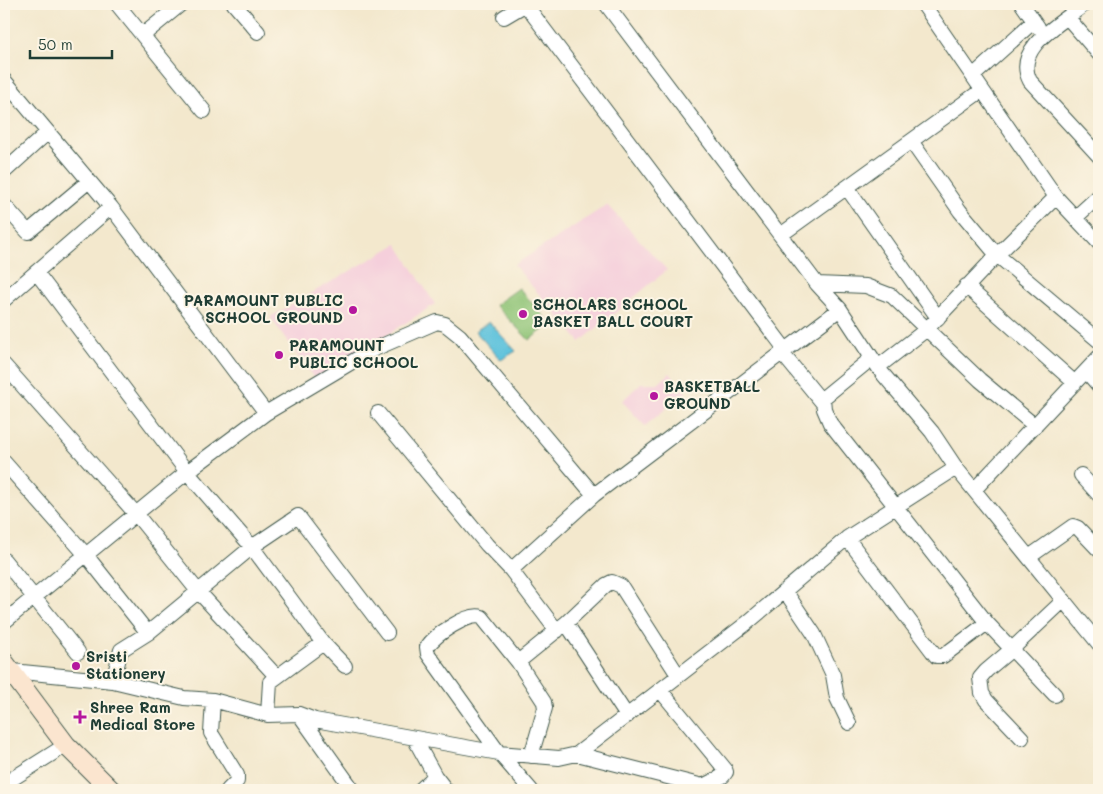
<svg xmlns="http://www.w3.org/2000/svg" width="1103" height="794" font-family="Mali,sans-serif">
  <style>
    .built { fill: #f5cfdb }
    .green { fill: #8dc375; stroke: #568054 }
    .water { fill: #5ec2dc; stroke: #3e8088 }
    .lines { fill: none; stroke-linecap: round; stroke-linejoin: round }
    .street-casing { stroke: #3f574b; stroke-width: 16 }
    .secondary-casing { stroke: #3f574b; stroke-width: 21 }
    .street { stroke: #fff; stroke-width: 14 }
    .secondary { stroke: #fbe5cf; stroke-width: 19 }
    .poi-dot { fill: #b5179e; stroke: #fcf5e5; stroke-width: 2 }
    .labels { text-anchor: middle; stroke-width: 4; stroke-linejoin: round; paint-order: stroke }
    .poi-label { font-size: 15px; font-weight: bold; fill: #1f3d34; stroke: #fcf5e5; text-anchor: start }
  </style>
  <rect width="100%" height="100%" fill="#fcf5e5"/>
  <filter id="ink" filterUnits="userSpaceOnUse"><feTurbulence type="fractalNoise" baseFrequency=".02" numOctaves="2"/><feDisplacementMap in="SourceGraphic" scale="10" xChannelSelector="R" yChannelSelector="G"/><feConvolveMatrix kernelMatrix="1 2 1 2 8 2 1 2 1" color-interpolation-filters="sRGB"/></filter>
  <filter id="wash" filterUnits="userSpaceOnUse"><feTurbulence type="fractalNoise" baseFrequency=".0096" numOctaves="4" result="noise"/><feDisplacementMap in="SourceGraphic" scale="20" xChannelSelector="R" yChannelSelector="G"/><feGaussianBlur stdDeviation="1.12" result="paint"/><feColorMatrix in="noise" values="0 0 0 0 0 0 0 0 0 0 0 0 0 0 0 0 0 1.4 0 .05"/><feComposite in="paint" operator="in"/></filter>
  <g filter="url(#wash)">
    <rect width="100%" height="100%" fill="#f3e8cd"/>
    <path class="built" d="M 607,205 L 667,270 L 580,342 L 514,265 Z
      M 397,244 L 435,304 L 316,381 L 270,317 Z
      M 670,373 L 686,392 L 645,426 L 622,401 L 641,383 L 659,383 Z"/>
    <path class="green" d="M 519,288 L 551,324 L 529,340 L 495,305 Z"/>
    <path class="water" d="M 489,322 L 516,351 L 501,360 L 475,331 Z"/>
  </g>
  <g filter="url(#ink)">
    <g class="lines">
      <g class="street-casing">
        <path id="street" d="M 117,4 L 204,111
          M 234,4 L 258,32
          M 525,4 L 785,349
          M 606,4 L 817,284 L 840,309 L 882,373 L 932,432 L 956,468 L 1099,644
          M 923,4 L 1056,197 L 1099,243
          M 1022,4 L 1038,27
          M 1085,4 C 1064,22 1012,47 1030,81 L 1099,156
          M 504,17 L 526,4
          M 1068,18 L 1099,54
          M 143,35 L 181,4
          M 973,76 L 1034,21
          M 4,80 L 111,207 L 266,413
          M 911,141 L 960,211 L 997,255 L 1099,341
          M 4,172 L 48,132
          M 847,188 L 938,318
          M 4,205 L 28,232 L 89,181
          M 1076,217 L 1099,196
          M 782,234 L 982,90
          M 36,272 L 187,472 L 252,547 L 323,643 L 345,666
          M 817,284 L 866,286 L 892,296 L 980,380 L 1035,426
          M 966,286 L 1075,383
          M 4,300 L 111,207
          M 781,352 L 822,402
          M 872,358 L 823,398 L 824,409 L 830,423 L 987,623 L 1055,695
          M 4,365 L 136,514 L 197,590 L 277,677
          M 878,367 L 927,329 L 997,255 L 1056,197
          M 1086,371 L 1099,386
          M 378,413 L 487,545 L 511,570
          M 4,462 L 86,555 L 148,633
          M 1081,475 L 1099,495
          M 975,489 L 1099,357
          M 847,538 L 936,656 L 943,656 L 987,623
          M 1029,557 L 1073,526 L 1078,528 L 1099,550
          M 4,560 L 78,652
          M 785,591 L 814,634 L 833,675 L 837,698 L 849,723
          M 4,622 L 187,472 L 266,413 L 372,350 L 437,322 L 445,324 L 460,336 L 594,495
          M 566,623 L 606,585 L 612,582 L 621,586 L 678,675
          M 557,631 L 511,570 L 594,495 L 840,309
          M 518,662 L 566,623 L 627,716
          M 6,675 L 12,671 L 113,681 L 184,698 L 213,700 L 268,715 L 299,714 L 315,720 L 499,753 L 559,758 L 577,754 L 747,623 L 847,538 L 956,468
          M 113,681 L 121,650 L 148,633 L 252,547 L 298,516 L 387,633
          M 213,700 L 211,733 L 237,775 L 237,781 L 228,790
          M 299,714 L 353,790
          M 268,715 L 270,682 L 323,643
          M 414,738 L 435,776 L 446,790
          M 1022,738 L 986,700 L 982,693 L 980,678 L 986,671 L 1012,649 L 1064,600
          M 577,754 L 703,786 L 723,776 L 726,772 L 725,769 L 660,690
          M 4,784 L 66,745
          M 420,790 L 435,776
          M 531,790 L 499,753 L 428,654 L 427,647 C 435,635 468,612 482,617 L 518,662 L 544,702 L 545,708 L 531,756"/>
      </g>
      <g class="secondary-casing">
        <path id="secondary" d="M 4,662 L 66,745 L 111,790"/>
      </g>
      <use href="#street" class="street"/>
      <use href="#secondary" class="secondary"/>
    </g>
  </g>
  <g class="poi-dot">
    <circle cx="353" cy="310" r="5"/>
    <circle cx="523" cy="314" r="5"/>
    <circle cx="279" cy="355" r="5"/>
    <circle cx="654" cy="396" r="5"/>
    <circle cx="76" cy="666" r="5"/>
    <path d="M77.5 709.5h5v5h5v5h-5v5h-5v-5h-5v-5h5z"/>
  </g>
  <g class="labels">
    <g class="poi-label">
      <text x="343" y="306" text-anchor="end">PARAMOUNT PUBLIC<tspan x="343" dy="17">SCHOOL GROUND</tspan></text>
      <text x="533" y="310">SCHOLARS SCHOOL<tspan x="533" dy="17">BASKET BALL COURT</tspan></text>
      <text x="289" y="351">PARAMOUNT<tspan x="289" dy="17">PUBLIC SCHOOL</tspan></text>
      <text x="664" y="392">BASKETBALL<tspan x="664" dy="17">GROUND</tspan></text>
      <text x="86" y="662">Sristi<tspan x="86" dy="17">Stationery</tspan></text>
      <text x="90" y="713">Shree Ram<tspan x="90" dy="17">Medical Store</tspan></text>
    </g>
  </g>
  <rect width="1103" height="794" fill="none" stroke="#fcf5e5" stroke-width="20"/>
  <path d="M30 50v8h82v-8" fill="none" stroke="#1f3d34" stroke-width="2.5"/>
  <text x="38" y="50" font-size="15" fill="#1f3d34" stroke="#fcf5e5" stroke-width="4" paint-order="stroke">50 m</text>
</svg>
